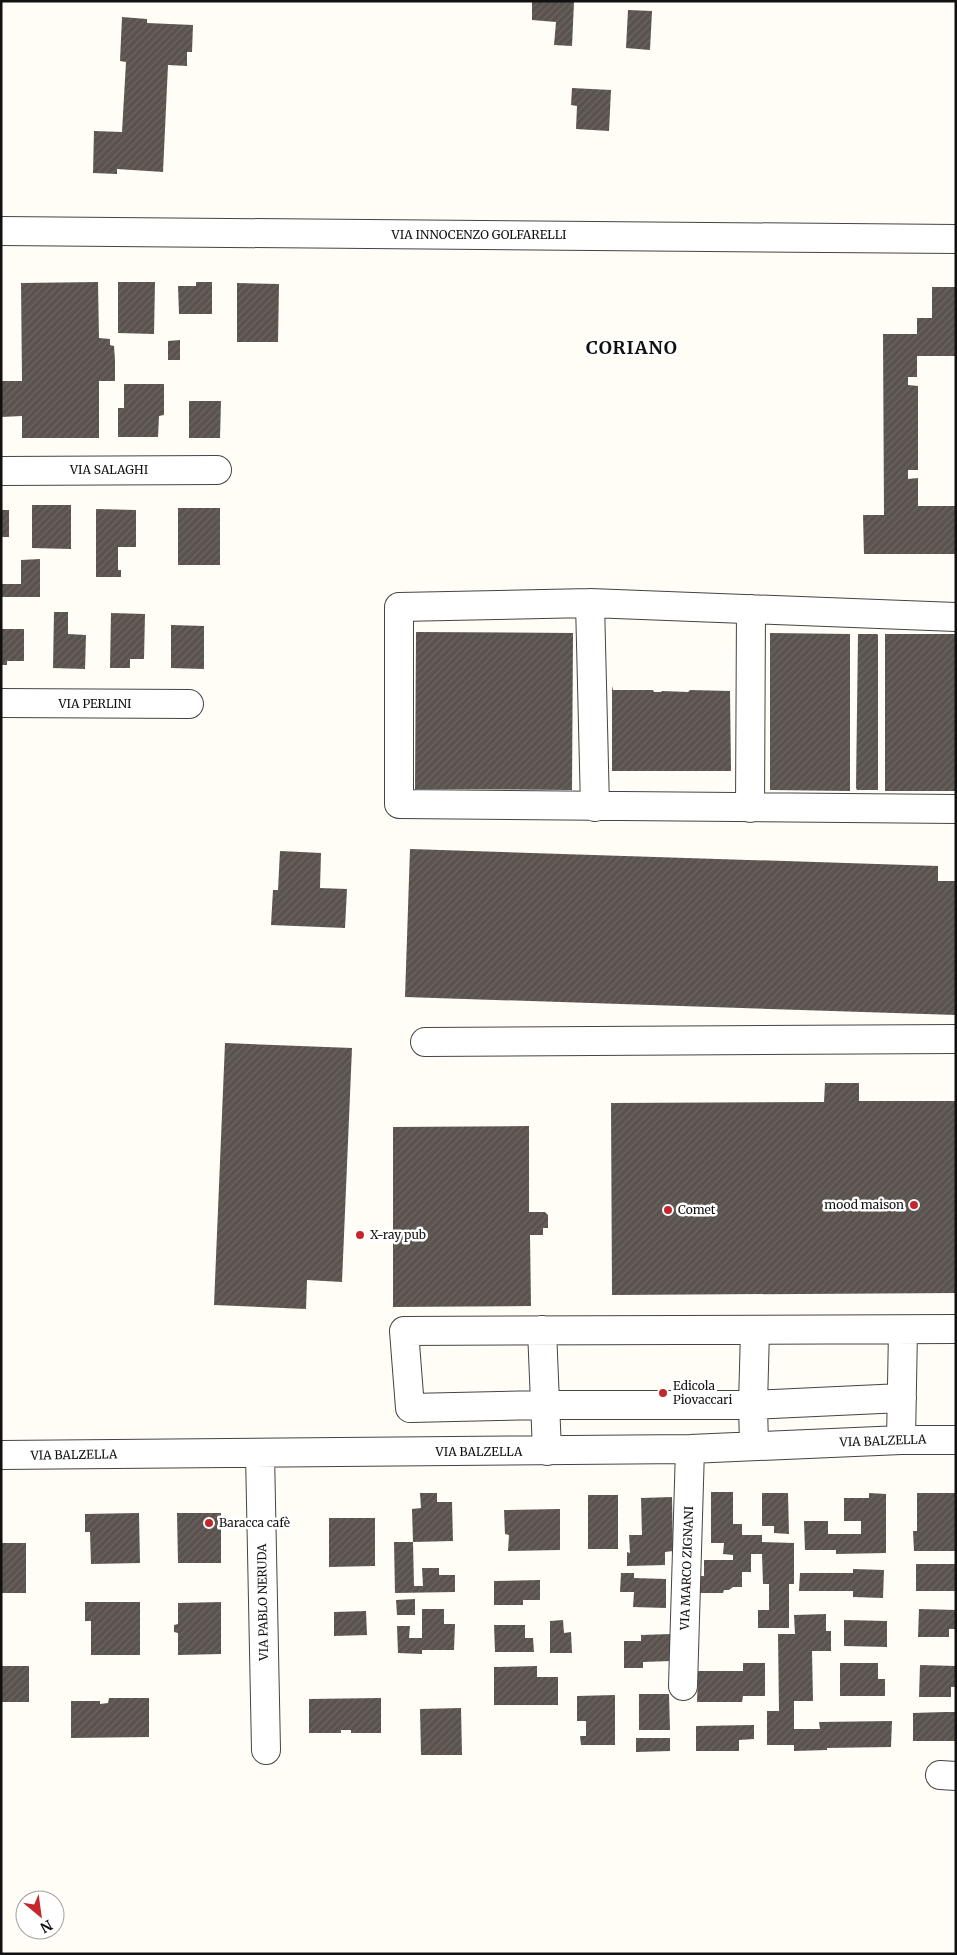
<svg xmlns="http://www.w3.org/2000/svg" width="957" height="1955" font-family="Merriweather,serif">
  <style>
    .building { fill: url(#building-hatch) }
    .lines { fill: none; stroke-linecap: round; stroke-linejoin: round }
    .minor-casing { stroke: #444; stroke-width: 30 }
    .minor { stroke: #fff; stroke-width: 28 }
    .poi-dot { fill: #c4262e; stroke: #fff; stroke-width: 2 }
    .labels { text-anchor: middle; stroke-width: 5; stroke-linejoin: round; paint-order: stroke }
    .street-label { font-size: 12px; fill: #111; stroke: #fff }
    .poi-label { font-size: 12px; fill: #111; stroke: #fff; text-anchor: start }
    .district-label { font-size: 18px; font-weight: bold; letter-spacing: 1px; fill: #111; stroke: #fff }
  </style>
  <defs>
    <pattern id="building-hatch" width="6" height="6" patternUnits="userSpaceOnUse" patternTransform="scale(1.25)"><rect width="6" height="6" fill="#5a524d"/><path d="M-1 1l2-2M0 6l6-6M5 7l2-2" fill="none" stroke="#6d6662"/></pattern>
  </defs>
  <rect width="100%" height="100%" fill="#fffdf5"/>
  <path class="building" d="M 532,1 L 574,2 L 572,46 L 554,45 L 556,22 L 532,20 Z
    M 628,10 L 652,11 L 650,50 L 626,48 Z
    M 122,17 L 147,19 L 147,23 L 193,25 L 192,52 L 187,52 L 187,66 L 168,65 L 163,172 L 117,169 L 117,174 L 93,173 L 94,131 L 122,132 L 126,62 L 120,61 Z
    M 572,88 L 611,90 L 609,131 L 576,129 L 577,106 L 571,105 Z
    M 98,282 L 99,338 L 110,339 L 110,345 L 114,346 L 115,360 L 115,381 L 99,381 L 99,438 L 22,438 L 22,416 L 1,417 L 1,381 L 22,381 L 21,283 Z
    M 118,282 L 155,282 L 154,334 L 118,333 Z
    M 196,282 L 212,282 L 212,314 L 179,314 L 178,286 L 196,286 Z
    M 237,283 L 279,284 L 278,342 L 237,342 Z
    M 932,287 L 956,287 L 956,356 L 917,356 L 917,377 L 908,377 L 908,385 L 918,386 L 918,470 L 908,470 L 908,479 L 918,478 L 918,506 L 956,506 L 956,554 L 864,554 L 863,515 L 884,515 L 883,334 L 917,334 L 917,318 L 932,318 Z
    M 180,340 L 180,360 L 168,360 L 168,341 Z
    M 124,384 L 164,384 L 164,415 L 159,416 L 158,437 L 118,437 L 118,408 L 124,408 Z
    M 189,401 L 221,401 L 220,438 L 189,438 Z
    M 32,505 L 71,505 L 71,549 L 32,548 Z
    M 178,508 L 220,508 L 220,565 L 178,565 Z
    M 96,509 L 136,510 L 136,547 L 118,547 L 118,570 L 121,570 L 121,577 L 96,577 Z
    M 1,510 L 9,510 L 9,537 L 1,537 Z
    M 40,559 L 40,597 L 1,597 L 1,584 L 21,584 L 21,560 Z
    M 54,612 L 68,612 L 68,634 L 86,635 L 85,669 L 53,668 Z
    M 111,613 L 145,614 L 144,659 L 130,659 L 130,668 L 110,668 Z
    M 171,625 L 204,626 L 204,669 L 171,668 Z
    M 1,629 L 24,629 L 24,661 L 7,661 L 7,665 L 1,665 Z
    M 416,632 L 573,633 L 572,790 L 415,789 Z
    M 770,633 L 850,634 L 850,791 L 770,790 Z
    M 858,634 L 877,634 L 878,635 L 878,790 L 857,790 L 856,788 Z
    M 885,634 L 956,634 L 956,791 L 885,791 Z
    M 612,686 L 613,690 L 653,690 L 654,692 L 661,692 L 662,691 L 688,692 L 690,690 L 730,691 L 731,771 L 612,771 Z
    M 410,849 L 938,866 L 938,881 L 956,881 L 956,1015 L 405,997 Z
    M 280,851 L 321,853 L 320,888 L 347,889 L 345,928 L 271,925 L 273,890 L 278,890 Z
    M 225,1043 L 352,1048 L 342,1282 L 307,1280 L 306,1309 L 214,1305 Z
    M 825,1083 L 859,1083 L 859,1101 L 956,1101 L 956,1293 L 612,1295 L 611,1103 L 824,1102 Z
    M 529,1126 L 529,1212 L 545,1212 L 548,1215 L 548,1228 L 543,1228 L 543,1235 L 530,1235 L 531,1306 L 393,1307 L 393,1127 Z
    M 711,1492 L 733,1492 L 733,1524 L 742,1524 L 742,1535 L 762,1535 L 762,1542 L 794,1543 L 794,1584 L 789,1584 L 789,1628 L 758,1628 L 758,1610 L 769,1610 L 769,1584 L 763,1584 L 762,1554 L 751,1554 L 751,1572 L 742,1572 L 742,1587 L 733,1587 L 729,1590 L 724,1590 L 723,1593 L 698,1593 L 698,1576 L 704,1576 L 704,1560 L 733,1560 L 733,1555 L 723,1554 L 724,1543 L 711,1543 Z
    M 420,1493 L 437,1493 L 437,1502 L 452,1502 L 453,1541 L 413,1542 L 412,1509 L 421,1508 Z
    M 762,1493 L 788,1493 L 789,1534 L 774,1533 L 774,1526 L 762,1526 Z
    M 869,1493 L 886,1494 L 886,1553 L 836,1554 L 836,1550 L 805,1550 L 804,1521 L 828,1521 L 828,1534 L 861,1534 L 861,1521 L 844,1521 L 844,1498 L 869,1498 Z
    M 917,1493 L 956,1493 L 956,1551 L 914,1551 L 913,1531 L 917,1531 Z
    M 588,1495 L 618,1495 L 618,1549 L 588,1549 Z
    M 672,1497 L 673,1551 L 665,1552 L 665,1565 L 627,1566 L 627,1552 L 630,1553 L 629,1535 L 642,1535 L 641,1498 Z
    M 560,1509 L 560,1550 L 508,1551 L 509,1535 L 505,1534 L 504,1510 Z
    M 139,1513 L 140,1563 L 91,1564 L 90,1532 L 85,1532 L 85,1514 Z
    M 177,1513 L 221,1513 L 221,1563 L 178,1563 Z
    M 329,1518 L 375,1518 L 375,1566 L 329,1567 Z
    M 394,1542 L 413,1542 L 414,1586 L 423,1586 L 422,1568 L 439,1568 L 439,1575 L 455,1575 L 455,1592 L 395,1593 Z
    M 1,1543 L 26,1543 L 26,1593 L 1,1593 Z
    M 916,1564 L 956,1564 L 956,1591 L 916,1591 Z
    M 853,1569 L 884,1570 L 883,1598 L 853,1597 L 853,1591 L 799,1591 L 800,1573 L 853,1573 Z
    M 621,1573 L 634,1573 L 634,1578 L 666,1579 L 666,1608 L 633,1607 L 634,1592 L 620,1592 Z
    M 540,1580 L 540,1600 L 523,1600 L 523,1605 L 494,1605 L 494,1581 Z
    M 415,1599 L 415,1615 L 397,1615 L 396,1600 Z
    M 85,1602 L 140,1602 L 140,1655 L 91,1655 L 91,1621 L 85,1621 Z
    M 221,1602 L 221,1654 L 178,1655 L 178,1633 L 174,1632 L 174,1625 L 178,1624 L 178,1603 Z
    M 422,1609 L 444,1609 L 444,1624 L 455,1624 L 454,1650 L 422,1650 L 422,1654 L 398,1653 L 397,1626 L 410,1626 L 409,1638 L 422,1638 Z
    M 919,1609 L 956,1610 L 956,1629 L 949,1629 L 949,1637 L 918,1637 Z
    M 366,1611 L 367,1635 L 334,1636 L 334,1612 Z
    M 826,1614 L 826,1631 L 831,1631 L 831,1651 L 812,1651 L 813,1701 L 794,1701 L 794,1729 L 820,1729 L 819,1722 L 892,1721 L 891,1747 L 827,1748 L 827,1750 L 794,1751 L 794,1745 L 767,1745 L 767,1711 L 779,1711 L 778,1634 L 795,1634 L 794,1615 Z
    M 563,1620 L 564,1633 L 571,1632 L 572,1653 L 550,1653 L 550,1621 Z
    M 844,1620 L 887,1621 L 887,1647 L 844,1646 Z
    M 494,1625 L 525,1625 L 525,1638 L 533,1638 L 534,1652 L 495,1652 Z
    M 671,1634 L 671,1661 L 643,1662 L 643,1668 L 624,1668 L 624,1641 L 641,1641 L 641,1635 Z
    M 743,1663 L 765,1663 L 765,1696 L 743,1696 L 742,1702 L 697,1702 L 698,1671 L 743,1671 Z
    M 840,1663 L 878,1663 L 878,1679 L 885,1679 L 885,1696 L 840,1696 Z
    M 920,1665 L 956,1666 L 956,1687 L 951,1687 L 951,1697 L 919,1697 Z
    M 1,1666 L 29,1666 L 29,1702 L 1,1702 Z
    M 537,1666 L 537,1677 L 558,1677 L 558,1705 L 494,1705 L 494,1667 Z
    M 639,1694 L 669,1694 L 670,1730 L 639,1730 Z
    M 615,1695 L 615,1745 L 581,1745 L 580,1736 L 586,1736 L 586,1721 L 577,1721 L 577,1696 Z
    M 109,1698 L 149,1698 L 149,1737 L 71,1738 L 71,1701 L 100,1701 L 100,1704 L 108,1703 Z
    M 381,1698 L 381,1733 L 351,1733 L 351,1730 L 341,1730 L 341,1733 L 309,1733 L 309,1699 Z
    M 461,1708 L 462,1755 L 421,1755 L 420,1709 Z
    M 945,1712 L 956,1712 L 956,1741 L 913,1741 L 913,1713 Z
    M 754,1725 L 754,1739 L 739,1740 L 739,1751 L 696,1751 L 696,1726 Z
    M 636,1738 L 670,1738 L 670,1751 L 636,1752 Z"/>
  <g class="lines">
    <g class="minor-casing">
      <path id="minor" d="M 1,231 L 956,239
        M 1,471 L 217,470
        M 590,603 L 595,807
        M 956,617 L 590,603 L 399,607 L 399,804 L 956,809
        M 1,703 L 189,704
        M 750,808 L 751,609
        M 425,1042 L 956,1039
        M 542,1330 L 547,1451
        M 902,1398 L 753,1405 L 545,1405 L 410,1408 L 404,1331 L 956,1329
        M 901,1440 L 903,1330
        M 754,1446 L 753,1405 L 755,1330
        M 260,1453 L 266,1750
        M 1,1455 L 690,1449 L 901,1440 L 956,1440
        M 683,1686 L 690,1449
        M 940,1775 L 956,1776"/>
    </g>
    <use href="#minor" class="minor"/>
  </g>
  <g class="poi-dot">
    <circle cx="914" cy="1205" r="5"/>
    <circle cx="668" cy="1210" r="5"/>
    <circle cx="360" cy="1235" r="5"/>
    <circle cx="663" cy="1393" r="5"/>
    <circle cx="209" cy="1523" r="5"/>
  </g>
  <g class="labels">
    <g class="street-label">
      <text x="479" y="239">VIA INNOCENZO GOLFARELLI</text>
      <text x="109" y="474">VIA SALAGHI</text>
      <text x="95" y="708">VIA PERLINI</text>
      <text transform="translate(883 1441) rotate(-2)" y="4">VIA BALZELLA</text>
      <text x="479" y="1456">VIA BALZELLA</text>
      <text transform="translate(74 1455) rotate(-1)" y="4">VIA BALZELLA</text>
      <text transform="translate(687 1568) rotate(-88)" y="4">VIA MARCO ZIGNANI</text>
      <text transform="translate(263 1602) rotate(-91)" y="4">VIA PABLO NERUDA</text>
    </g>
    <g class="poi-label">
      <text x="904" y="1209" text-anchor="end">mood maison</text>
      <text x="678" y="1214">Comet</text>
      <text x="370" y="1239">X-ray pub</text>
      <text x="673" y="1390">Edicola<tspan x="673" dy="14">Piovaccari</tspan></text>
      <text x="219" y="1527">Baracca cafè</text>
    </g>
    <g class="district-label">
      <text x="632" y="354">CORIANO</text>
    </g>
  </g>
  <rect width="957" height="1955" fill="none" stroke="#111111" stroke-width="5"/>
  <g transform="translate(40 1915) rotate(151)"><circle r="24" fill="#ffffff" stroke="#a0a0a0"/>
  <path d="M0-4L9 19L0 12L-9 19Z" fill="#c4262e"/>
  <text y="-8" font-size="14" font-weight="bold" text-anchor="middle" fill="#111111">N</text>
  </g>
</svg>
